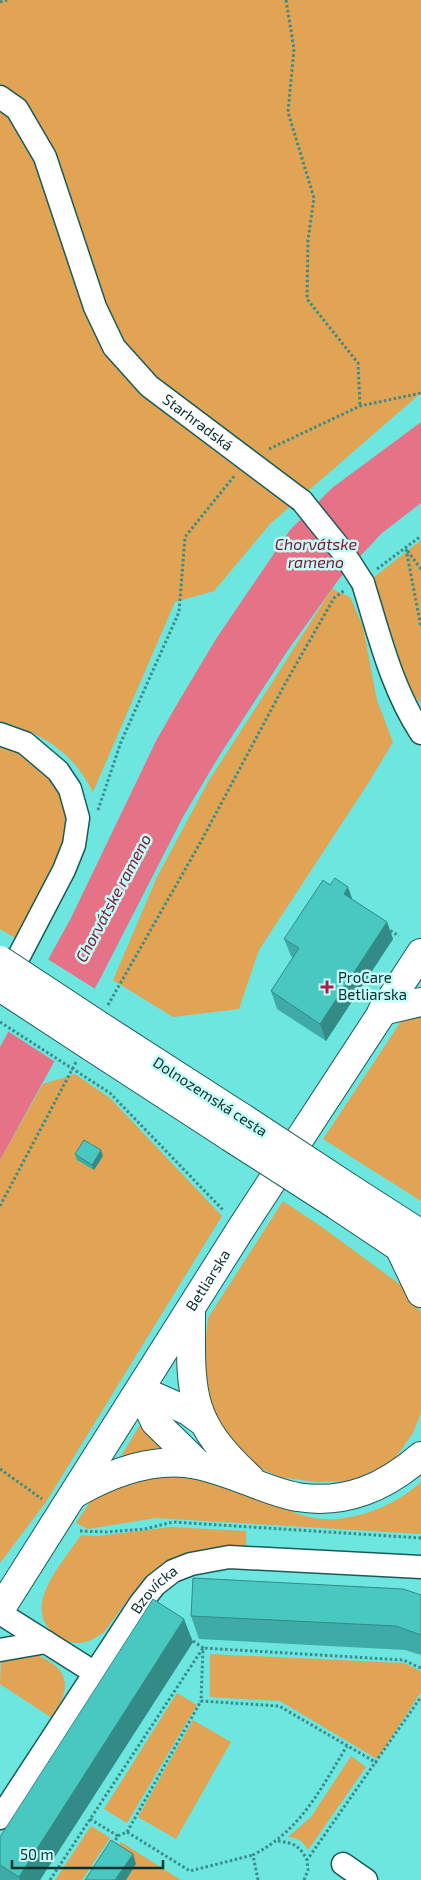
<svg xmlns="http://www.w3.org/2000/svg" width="421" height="1880" font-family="'Exo 2',sans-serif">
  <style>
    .green { fill: #e1a354 }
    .water { fill: #e57287 }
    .pier { fill: #6ce6df }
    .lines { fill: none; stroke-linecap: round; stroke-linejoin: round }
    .street-casing { stroke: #185c59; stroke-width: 25 }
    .secondary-casing { stroke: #185c59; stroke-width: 30 }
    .primary-casing { stroke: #185c59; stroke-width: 30 }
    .path { stroke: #3a8c88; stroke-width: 3; stroke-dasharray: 2.5 2.5; stroke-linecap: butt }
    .street { stroke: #fff; stroke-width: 22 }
    .secondary { stroke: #fff; stroke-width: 28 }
    .primary { stroke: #fff; stroke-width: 28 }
    .street-bridge-casing { stroke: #185c59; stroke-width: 25; stroke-linecap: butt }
    .primary-bridge-casing { stroke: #185c59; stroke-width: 30; stroke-linecap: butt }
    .path-bridge { stroke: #3a8c88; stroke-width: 3; stroke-dasharray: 2.5 2.5; stroke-linecap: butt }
    .street-bridge { stroke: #fff; stroke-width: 22 }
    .primary-bridge { stroke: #fff; stroke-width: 28 }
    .wall { fill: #3faba6 }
    .shaded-wall { fill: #338b87 }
    .building { fill: #49c7c1; stroke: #338b87 }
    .poi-dot { fill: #b01e4a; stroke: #c6fcf8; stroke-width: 2 }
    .labels { text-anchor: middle; stroke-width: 5; stroke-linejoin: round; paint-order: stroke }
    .street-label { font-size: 15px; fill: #06302e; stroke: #c6fcf8 }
    .poi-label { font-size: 15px; fill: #06302e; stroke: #c6fcf8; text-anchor: start }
    .water-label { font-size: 16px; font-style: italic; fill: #7e1533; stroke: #c6fcf8 }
  </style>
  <rect width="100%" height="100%" fill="#6ce6df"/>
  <path class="green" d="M 0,0 L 421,0 L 421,393 L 270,524 L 214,591 L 175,602 L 93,792 C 72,751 43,734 0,721 Z
    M 421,540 L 421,703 L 410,691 L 373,578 Z
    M 332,589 L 350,597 L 363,627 L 377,700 L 393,742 L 369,782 L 259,950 L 239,1009 L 173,1017 L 113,980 L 157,877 L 208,782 Z
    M 0,744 C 15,747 27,758 39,767 C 98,815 44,889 17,939 L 0,929 Z
    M 421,1011 L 421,1201 L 323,1139 L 406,1014 Z
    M 75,1074 L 110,1098 L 222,1216 L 46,1502 L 0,1563 L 0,1160 L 43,1084 Z
    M 283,1201 L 322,1227 L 402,1286 L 421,1312 L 421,1413 L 413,1433 L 392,1463 L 350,1481 L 315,1482 L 280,1477 L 254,1466 L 225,1436 L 210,1411 L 202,1376 L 208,1318 Z
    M 143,1420 L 174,1454 L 117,1463 Z
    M 206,1475 C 225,1483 244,1491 262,1499 C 276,1504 290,1512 305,1516 C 343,1527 393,1508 421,1482 L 421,1534 L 156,1518 L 88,1529 L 76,1523 L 94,1496 L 146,1476 Z
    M 171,1527 L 246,1531 L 246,1546 C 230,1549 215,1548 199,1551 C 152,1560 131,1596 104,1632 C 92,1641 80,1647 65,1640 C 13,1615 61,1565 81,1535 L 98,1536 Z
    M 29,1652 C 69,1666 74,1684 52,1718 L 0,1684 L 1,1662 L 6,1657 Z
    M 210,1654 L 404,1663 L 421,1671 L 421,1692 L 377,1759 L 280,1701 L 210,1697 Z
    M 177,1693 L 197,1705 L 127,1823 L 104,1809 Z
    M 193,1720 L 231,1742 L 176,1839 L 138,1817 Z
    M 351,1756 L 366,1767 L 308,1850 C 304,1842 298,1837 288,1837 L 311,1817 Z
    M 91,1826 L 110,1838 L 82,1880 L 55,1880 Z
    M 121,1842 L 181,1880 L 126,1880 L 136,1864 L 115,1851 Z"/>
  <path class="water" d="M 421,422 L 421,503 L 382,533 L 339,579 L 288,650 L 221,753 L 184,815 L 101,977 L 0,1160 L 0,1047 L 71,918 L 157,739 L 179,701 L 216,639 L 290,530 L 332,488 Z"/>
  <path class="pier" d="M 46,958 L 97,990 L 57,1063 L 6,1030 Z"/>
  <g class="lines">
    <g class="street-casing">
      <g id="street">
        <path id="s1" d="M 0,97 L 17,109 L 45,157 L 95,307 L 114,347 L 149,386 L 302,501"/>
        <path d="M 363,583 C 379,634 391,687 421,733"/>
        <path d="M 0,734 L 25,743 L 58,771 L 70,789 L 78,818 L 74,845 L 64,870 L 5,983"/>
        <path d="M 0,1613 L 95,1673"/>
        <path d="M 0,1650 L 46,1642"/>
        <path id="s2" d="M 0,1818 L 140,1604 L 155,1585 L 173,1571 L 191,1564 L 229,1557 L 421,1567"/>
        <path d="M 343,1864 L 366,1880"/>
      </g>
    </g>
    <g class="secondary-casing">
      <g id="secondary">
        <path d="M 382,1011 L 421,1002"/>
        <path d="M 399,1247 L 421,1293"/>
        <path d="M 191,1309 C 191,1390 186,1420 250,1478"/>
        <path d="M 140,1390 L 155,1422 L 199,1465"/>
        <path d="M 140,1390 L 188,1411 L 203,1422"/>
        <path d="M 76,1493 C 113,1472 155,1456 198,1465 C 232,1472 263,1490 297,1497 C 346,1505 385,1487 421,1456"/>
        <path id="s3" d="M 0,1610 L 242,1227 L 421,953"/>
      </g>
    </g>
    <g class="primary-casing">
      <path id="primary" d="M 100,1026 L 243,1118
        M 90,1046 L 230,1137
        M 348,1187 L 421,1234
        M 336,1205 L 421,1262"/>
    </g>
    <path class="path" d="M 286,0 L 294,49 L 288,112 L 314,198 L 308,240 L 307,299 L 358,363 L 360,406
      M 0,2 L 7,0
      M 269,449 L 360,406 L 421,393
      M 377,569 L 421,536
      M 421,569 L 406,549 L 421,627
      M 98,810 L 121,742 L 179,612 L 185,537 L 235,475
      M 386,928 L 399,936
      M 108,1005 L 199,845 L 286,682 L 334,598 L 345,590
      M 76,1071 L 110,1093 L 224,1211
      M 0,1206 L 76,1062
      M 0,1469 L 42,1499
      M 80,1531 L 106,1532 L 145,1529 L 173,1522 L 421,1538
      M 189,1638 L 203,1648 L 201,1701 L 279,1706 L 377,1763
      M 90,1819 L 118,1836 L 113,1844
      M 127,1832 L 201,1701
      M 118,1836 L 127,1832 L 190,1871 L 253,1855
      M 278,1841 C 294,1843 300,1846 307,1860
      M 50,1880 L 203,1648 L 403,1660 L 421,1668
      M 258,1880 L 253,1855 C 301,1830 320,1790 347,1746
      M 304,1880 L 308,1870 L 307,1860 L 421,1697"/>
    <use href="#street" class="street"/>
    <use href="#secondary" class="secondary"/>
    <use href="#primary" class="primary"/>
    <g class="street-bridge-casing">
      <path id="street-bridge" d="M 302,501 L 343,552 L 363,583"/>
    </g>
    <g class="primary-bridge-casing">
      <path id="primary-bridge" d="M 0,960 L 100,1026
        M 0,987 L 90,1046
        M 243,1118 L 348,1187
        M 230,1137 L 336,1205"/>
    </g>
    <path class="path-bridge" d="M 0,1022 L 76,1071"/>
    <use href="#street-bridge" class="street-bridge"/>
    <use href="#primary-bridge" class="primary-bridge"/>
  </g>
  <path class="wall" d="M 353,900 L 387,922 L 393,939 L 326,1041 L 277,1009 L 271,991 L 293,958 L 291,956 L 284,939 Z
    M 75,1154 L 103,1156 L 94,1170 L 77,1160 Z
    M 421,1595 L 421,1655 L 405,1650 L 199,1639 L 191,1616 Z
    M 193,1642 L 40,1880 L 0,1880 L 0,1837 Z"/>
  <path class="shaded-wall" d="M 348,887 L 354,904 L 344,894 Z
    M 387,922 L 393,939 L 326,1041 L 320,1024 Z
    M 101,1150 L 103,1156 L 94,1170 L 92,1165 Z
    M 184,1619 L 193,1642 L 40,1880 L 20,1880 L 19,1877 Z
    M 133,1854 L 136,1864 L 126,1880 L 115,1880 Z"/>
  <path class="building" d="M 335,878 L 348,887 L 344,894 L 387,922 L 320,1024 L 271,991 L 299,948 L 284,939 L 323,880 L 330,885 Z
    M 84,1140 L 101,1150 L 92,1165 L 75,1154 Z
    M 193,1578 L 403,1589 L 421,1595 L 421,1635 L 396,1626 L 191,1616 Z
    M 153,1599 L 184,1619 L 19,1877 L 0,1865 L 0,1837 Z
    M 111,1840 L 133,1854 L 115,1880 L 85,1880 Z"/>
  <path class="poi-dot" d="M324.5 979.5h5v5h5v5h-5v5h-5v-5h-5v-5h5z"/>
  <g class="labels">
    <g class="street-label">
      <text dy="5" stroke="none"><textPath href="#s1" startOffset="392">Starhradská</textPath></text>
      <text transform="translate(210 1097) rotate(33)" y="5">Dolnozemská cesta</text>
      <text dy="5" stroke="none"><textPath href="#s3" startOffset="390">Betliarska</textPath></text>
      <text dy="5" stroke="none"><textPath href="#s2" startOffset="276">Bzovícka</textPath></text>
    </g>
    <g class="poi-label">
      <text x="338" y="983">ProCare<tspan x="338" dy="17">Betliarska</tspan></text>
    </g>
    <g class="water-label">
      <text x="316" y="550">Chorvátske<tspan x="316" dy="18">rameno</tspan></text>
      <text transform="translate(113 898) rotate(-62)" y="6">Chorvátske rameno</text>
    </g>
  </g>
  <path d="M12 1860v8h151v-8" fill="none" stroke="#06302e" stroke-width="2.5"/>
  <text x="20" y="1860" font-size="15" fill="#06302e" stroke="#c6fcf8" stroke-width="4" paint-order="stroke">50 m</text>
</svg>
